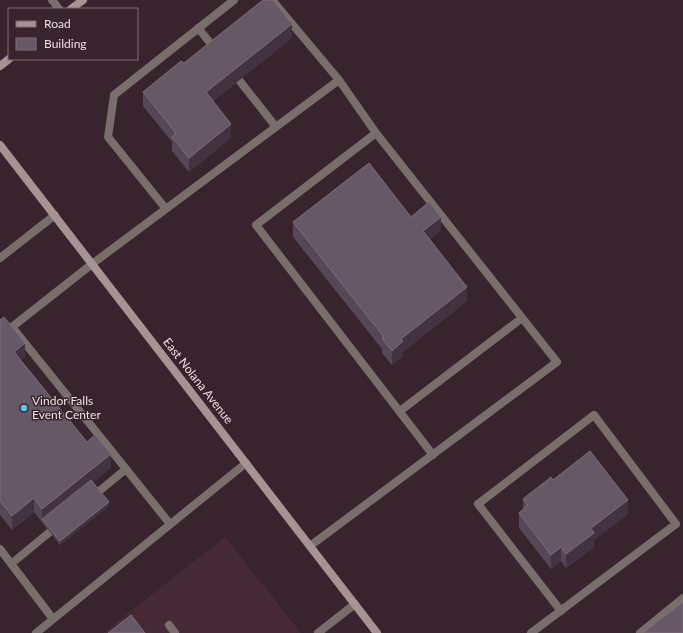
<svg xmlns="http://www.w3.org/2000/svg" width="683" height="633" font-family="Lato,sans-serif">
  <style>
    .built { fill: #462b36 }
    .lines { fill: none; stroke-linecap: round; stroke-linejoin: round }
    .service { stroke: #7a6e6d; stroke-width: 8 }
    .secondary { stroke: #a69393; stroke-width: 8 }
    .wall { fill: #564756 }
    .shaded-wall { fill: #43323f }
    .building { fill: #675865; stroke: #7c6d79 }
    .poi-dot { fill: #5ac8e5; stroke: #38242c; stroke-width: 1.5 }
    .labels { text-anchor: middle; stroke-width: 3; stroke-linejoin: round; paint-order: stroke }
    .street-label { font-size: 12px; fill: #eddfe4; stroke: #38242c }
    .poi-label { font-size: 12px; fill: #eddfe4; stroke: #38242c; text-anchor: start }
  </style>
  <rect width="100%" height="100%" fill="#38242c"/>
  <path class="built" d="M 225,537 L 301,633 L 103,633 Z"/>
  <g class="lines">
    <path class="service" d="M 52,0 L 59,9
      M 272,0 L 339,80 L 376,133 L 557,362 L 310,546
      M 198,28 L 216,50
      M 239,80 L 276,127
      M 376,133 L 256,225 L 433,455
      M 166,209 L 108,137 L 114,95 L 234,0
      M 0,258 L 55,215
      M 400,411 L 522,318
      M 126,469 L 12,327 L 92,264 L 339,80
      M 92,497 L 126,469 L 170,524
      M 0,549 L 53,619
      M 11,564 L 57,526
      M 169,625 L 175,633
      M 36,633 L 246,463
      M 318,633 L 355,604
      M 531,633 L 676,524 L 594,415 L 478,504 L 561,611
      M 640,633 L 683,598"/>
    <path class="secondary" d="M 71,9 L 83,0
      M 0,66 L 9,59
      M 0,145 L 377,633"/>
  </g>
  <path class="wall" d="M 292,38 L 213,101 L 231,138 L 189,172 L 172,151 L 172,142 L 143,106 L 143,92 L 184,63 Z
    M 411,217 L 441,231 L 430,239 L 467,301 L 403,352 L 403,356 L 392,365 L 382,353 L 382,349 L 293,237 L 293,222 Z
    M 0,320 L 25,357 L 21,360 L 87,442 L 111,468 L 93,482 L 109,506 L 60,545 L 34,512 L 12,530 L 0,515 Z
    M 553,480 L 628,514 L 594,540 L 594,547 L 566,568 L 561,561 L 551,569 L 519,528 L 519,513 L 523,509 L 523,499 Z"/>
  <path class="shaded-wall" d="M 292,24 L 292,38 L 206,107 L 206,92 Z
    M 231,124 L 231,138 L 189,172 L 189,158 Z
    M 441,217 L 441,231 L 423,245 L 423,231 Z
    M 467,287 L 467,301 L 403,352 L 403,356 L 392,365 L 392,351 L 401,339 Z
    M 25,343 L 25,357 L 14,366 L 14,352 Z
    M 111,454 L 111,468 L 44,521 L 42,519 L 42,509 Z
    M 34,498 L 34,512 L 12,530 L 12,516 Z
    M 628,500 L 628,514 L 594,540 L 594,547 L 566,568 L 566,554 L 591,528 Z
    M 109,502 L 109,506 L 60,545 L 60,541 Z
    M 561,547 L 561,561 L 551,569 L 551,555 Z"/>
  <path class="building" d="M 263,0 L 273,0 L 292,24 L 206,92 L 231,124 L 189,158 L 172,137 L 176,133 L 143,92 L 181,61 L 184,63 Z
    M 369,163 L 411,217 L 429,202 L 441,217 L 423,231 L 467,287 L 401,339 L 403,341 L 392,351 L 382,338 L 384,337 L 293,222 Z
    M 4,317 L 25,343 L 14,352 L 87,442 L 95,435 L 111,454 L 42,509 L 34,498 L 12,516 L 0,501 L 0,320 Z
    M 590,451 L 628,500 L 591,528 L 594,533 L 566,554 L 561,547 L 551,555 L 519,513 L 528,505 L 523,499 L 551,477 L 553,480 Z
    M 91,480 L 109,502 L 60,541 L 42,519 Z
    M 683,602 L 683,633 L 643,633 Z
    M 131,615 L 145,633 L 108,633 Z"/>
  <circle class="poi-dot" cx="24" cy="408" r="4"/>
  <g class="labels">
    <g class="street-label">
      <text transform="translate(198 381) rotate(52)" y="4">East Nolana Avenue</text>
    </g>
    <g class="poi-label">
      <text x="32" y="405">Vindor Falls<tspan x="32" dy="14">Event Center</tspan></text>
    </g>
  </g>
  <rect x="8" y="8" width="130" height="52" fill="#38242c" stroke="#806f76"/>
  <rect x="16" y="21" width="20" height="6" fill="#a69393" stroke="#806f76"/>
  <text x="44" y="28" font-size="12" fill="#eddfe4">Road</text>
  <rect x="16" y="38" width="20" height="12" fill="#675865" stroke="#806f76"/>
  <text x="44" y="48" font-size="12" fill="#eddfe4">Building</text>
</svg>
